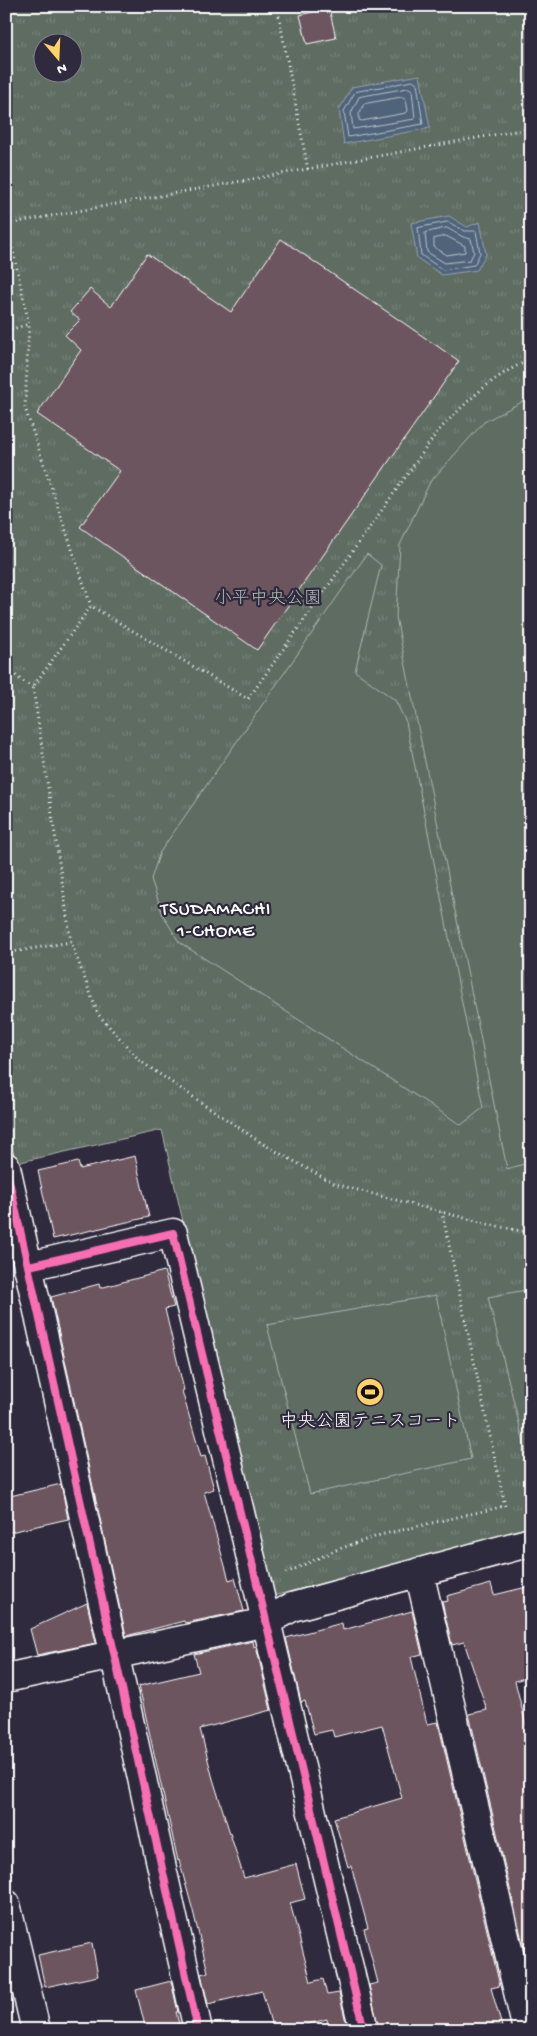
<svg xmlns="http://www.w3.org/2000/svg" width="537" height="2036" font-family="'Gochi Hand','Klee One',sans-serif">
  <style>
    .grass { fill: url(#grass-tufts); stroke: #aeb6b0; fill-rule: evenodd }
    .pitch { fill: #5e6c62; stroke: #aeb6b0 }
    .water { fill: #4f647a; stroke: #95a2af }
    .lines { fill: none; stroke-linecap: round; stroke-linejoin: round }
    .shore { stroke: #b9c1ca; stroke-width: 1 }
    .building { fill: #6d555f; stroke: #fff }
    .minor-casing { stroke: #fff; stroke-width: 31 }
    .path { stroke: #fff; stroke-width: 3; stroke-dasharray: 1 4; stroke-linecap: butt }
    .minor { stroke: #2f2a3d; stroke-width: 28 }
    .cycleway-casing { stroke: #2f2a3d; stroke-width: 11 }
    .cycleway { stroke: #f96db3; stroke-width: 8 }
    .labels { text-anchor: middle; stroke-width: 4.5; stroke-linejoin: round; paint-order: stroke }
    .park-label { font-size: 18px; fill: #aeb6b0; stroke: #2f2a3d }
    .poi-label { font-size: 18px; fill: #fff; stroke: #2f2a3d }
    .neighbourhood-label { font-size: 19px; letter-spacing: 1px; fill: #fff; stroke: #2f2a3d }
  </style>
  <defs>
    <pattern id="grass-tufts" width="24" height="20" patternUnits="userSpaceOnUse" patternTransform="scale(1.25)"><rect width="24" height="20" fill="#5e6c62"/><path d="M3 7l-1-3M5 7V3M7 7l1-3M15 17l-1-3M17 17v-4M19 17l1-3" fill="none" stroke="#76827a"/></pattern>
  </defs>
  <rect width="100%" height="100%" fill="#2f2a3d"/>
  <filter id="ink" filterUnits="userSpaceOnUse"><feTurbulence type="fractalNoise" baseFrequency=".02" numOctaves="2"/><feDisplacementMap in="SourceGraphic" scale="10" xChannelSelector="R" yChannelSelector="G"/><feConvolveMatrix kernelMatrix="1 2 1 2 8 2 1 2 1" color-interpolation-filters="sRGB"/></filter>
  <g filter="url(#ink)">
    <path class="grass" d="M 6,6 L 531,6 L 531,1529 L 269,1597 L 162,1130 L 16,1163 L 6,1122 ZM 42,42 L 72,42 L 72,72 L 42,72 Z"/>
    <path class="pitch" d="M 531,397 L 531,1162 L 507,1169 L 396,617 L 400,545 L 430,482 L 484,422 Z
      M 367,554 L 381,565 L 355,671 L 395,700 L 406,722 L 483,1108 L 461,1125 L 179,942 L 163,915 L 151,879 L 160,852 Z
      M 531,1289 L 531,1472 L 488,1297 Z
      M 436,1295 L 471,1459 L 310,1494 L 267,1325 Z"/>
    <path class="water" d="M 420,75 L 430,128 L 344,144 L 339,110 L 352,87 Z
      M 449,216 L 467,227 L 480,222 L 486,254 L 477,270 L 442,275 L 417,258 L 411,223 Z"/>
    <g class="lines">
      <path class="shore" d="M 414,81 L 417,83 L 423,124 L 348,137 L 344,111 L 355,92 Z
        M 409,88 L 412,90 L 415,119 L 353,129 L 351,113 L 359,97 Z
        M 403,97 L 406,99 L 408,111 L 406,113 L 362,121 L 359,120 L 359,114 L 364,104 Z
        M 448,222 L 465,231 L 476,231 L 480,253 L 474,265 L 443,270 L 421,255 L 418,228 Z
        M 447,228 L 463,237 L 471,239 L 474,252 L 470,260 L 445,263 L 427,252 L 425,233 Z
        M 446,236 L 465,246 L 465,252 L 447,255 L 434,247 L 434,239 Z"/>
    </g>
    <path class="building" d="M 329,8 L 336,38 L 307,44 L 300,15 Z
      M 281,239 L 459,361 L 257,650 L 80,527 L 120,471 L 37,414 L 81,350 L 65,335 L 80,320 L 70,312 L 90,289 L 111,307 L 147,254 L 231,312 Z
      M 135,1156 L 149,1217 L 53,1239 L 38,1171 L 78,1162 L 80,1169 Z
      M 164,1271 L 174,1307 L 165,1309 L 184,1390 L 182,1391 L 201,1457 L 205,1456 L 214,1489 L 204,1492 L 229,1580 L 235,1578 L 244,1611 L 185,1623 L 184,1621 L 126,1636 L 51,1297 L 99,1284 L 100,1288 Z
      M 61,1484 L 68,1519 L 6,1533 L 6,1497 Z
      M 491,1584 L 494,1595 L 531,1586 L 531,1676 L 515,1681 L 531,1745 L 531,1978 L 469,1714 L 487,1710 L 464,1642 L 452,1645 L 442,1602 L 448,1601 L 447,1596 Z
      M 87,1603 L 96,1643 L 37,1655 L 30,1629 Z
      M 412,1611 L 422,1654 L 411,1657 L 427,1724 L 438,1722 L 500,1986 L 491,1988 L 503,2030 L 379,2030 L 369,1985 L 378,1983 L 364,1929 L 368,1928 L 351,1866 L 348,1867 L 334,1818 L 402,1798 L 382,1725 L 334,1737 L 332,1730 L 314,1734 L 305,1701 L 301,1702 L 286,1638 L 342,1623 L 343,1630 Z
      M 253,1641 L 254,1647 L 256,1646 L 271,1710 L 200,1729 L 213,1779 L 244,1878 L 296,1864 L 305,1899 L 290,1903 L 311,1982 L 323,1979 L 327,1995 L 339,1993 L 348,2030 L 328,2030 L 327,2019 L 287,2030 L 273,2030 L 262,1991 L 208,2004 L 201,1974 L 208,1972 L 193,1911 L 179,1860 L 178,1861 L 139,1686 L 199,1672 L 194,1654 Z
      M 92,1943 L 98,1976 L 45,1987 L 38,1955 Z
      M 171,1981 L 178,2012 L 176,2012 L 179,2024 L 156,2030 L 146,2030 L 136,1990 Z"/>
    <g class="lines">
      <g class="minor-casing">
        <path id="minor" d="M 6,1167 L 198,2030
          M 29,1266 L 173,1233 L 364,2030
          M 419,1572 L 527,2030
          M 6,1678 L 266,1622 L 292,1607 L 531,1542
          M 6,1904 L 36,2030"/>
      </g>
      <path class="path" d="M 277,6 L 308,170
        M 6,219 L 29,324 L 25,408 L 91,606
        M 7,224 L 531,128
        M 6,331 L 29,324
        M 531,360 C 494,373 465,404 438,431 L 248,699 L 91,606 L 33,687 L 71,942 L 98,1014 L 140,1061 L 263,1144 L 335,1184 L 487,1224 L 531,1233
        M 6,658 C 10,673 19,680 33,687
        M 6,953 L 71,942
        M 286,1573 L 336,1550 L 380,1535 L 505,1506 L 442,1212"/>
      <use href="#minor" class="minor"/>
      <g class="cycleway-casing">
        <path id="cycleway" d="M 6,1167 L 198,2030
          M 29,1266 L 173,1233 L 364,2030"/>
      </g>
      <use href="#cycleway" class="cycleway"/>
    </g>
  </g>
  <defs>
    <g id="stadium-disc" transform="scale(1.4375)"><circle r="9.5" fill="#ffd166" stroke="#2f2a3d"/><path d="M0-5a6.5 5 0 1 0 0 10a6.5 5 0 1 0 0-10ZM-3.5-1.8h7v3.6h-7Z" fill="#111"/></g>
  </defs>
  <g fill-rule="evenodd">
    <use href="#stadium-disc" x="370" y="1392"/>
  </g>
  <g class="labels">
    <g class="park-label">
      <text x="268" y="603">小平中央公園</text>
    </g>
    <g class="poi-label">
      <text x="370" y="1426">中央公園テニスコート</text>
    </g>
    <g class="neighbourhood-label">
      <text x="216" y="914">TSUDAMACHI<tspan x="216" dy="22">1-CHOME</tspan></text>
    </g>
  </g>
  <rect width="537" height="2036" fill="none" stroke="#2f2a3d" stroke-width="25"/>
  <rect x="12" y="12" width="512" height="2011" fill="none" stroke="#fff" stroke-width="2" filter="url(#ink)"/>
  <g transform="translate(58 58) rotate(161)"><circle r="24" fill="#2f2a3d" stroke="#827f8b"/>
  <path d="M0-4L9 19L0 12L-9 19Z" fill="#ffd166"/>
  <text y="-8" font-size="14" font-weight="bold" text-anchor="middle" fill="#ffffff">N</text>
  </g>
</svg>
